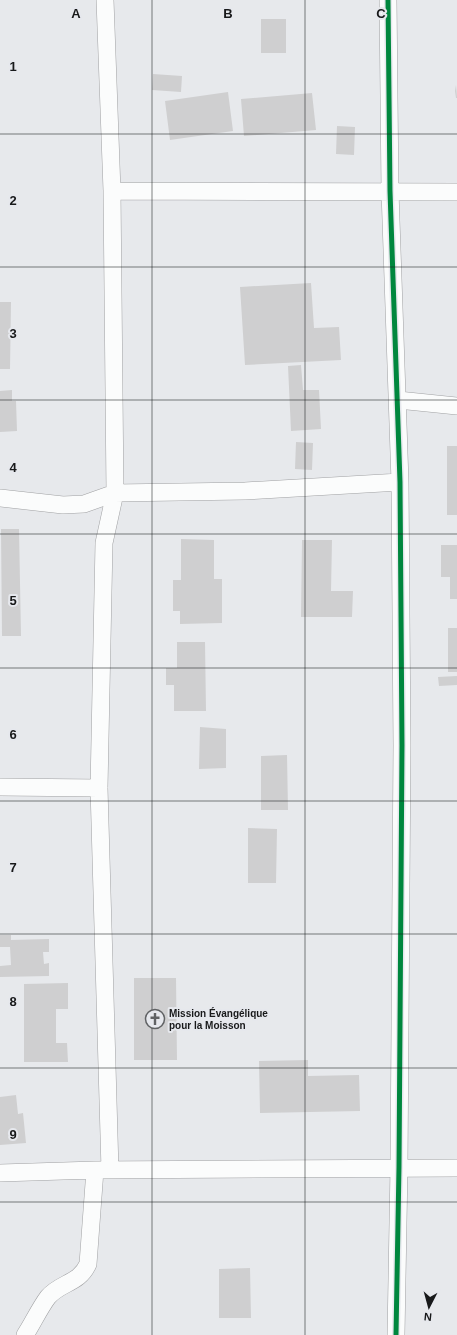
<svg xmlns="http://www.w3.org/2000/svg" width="457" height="1335" font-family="Helvetica,sans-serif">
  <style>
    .building { fill: #cfcfd0 }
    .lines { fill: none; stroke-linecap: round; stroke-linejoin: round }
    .street-casing { stroke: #a0a1a3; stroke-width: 18 }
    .street { stroke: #fbfcfc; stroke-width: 17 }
    .cycleway-casing { stroke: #e6e8ed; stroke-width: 8 }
    .cycleway { stroke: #00873e; stroke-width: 5 }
    .grid { fill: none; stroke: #18191a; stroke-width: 1; stroke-opacity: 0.55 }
    .labels { text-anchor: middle; stroke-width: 4; stroke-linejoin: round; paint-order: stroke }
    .poi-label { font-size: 10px; font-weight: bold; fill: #18191a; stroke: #e6e8ed; text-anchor: start }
    .grid-label { font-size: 13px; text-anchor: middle; font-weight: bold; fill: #18191a; stroke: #e6e8ed; stroke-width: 4; stroke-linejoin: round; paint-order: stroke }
  </style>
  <rect width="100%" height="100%" fill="#e7e9ec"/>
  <path class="building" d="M 261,19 L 286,19 L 286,53 L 261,53 Z
    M 153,74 L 182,76 L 181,92 L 152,90 Z
    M 456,85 L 457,98 L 456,98 L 455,91 Z
    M 228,92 L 233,131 L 170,140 L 165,101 Z
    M 312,93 L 316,130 L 244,136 L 241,99 Z
    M 337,126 L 355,127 L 354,155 L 336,154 Z
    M 311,283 L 314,328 L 339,327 L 341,360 L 245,365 L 240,287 Z
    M 0,302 L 11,302 L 10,369 L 0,369 Z
    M 301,365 L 303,390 L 319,390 L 321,429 L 291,431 L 288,366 Z
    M 12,390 L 12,401 L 16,401 L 17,431 L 0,432 L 0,391 Z
    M 296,442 L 313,443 L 312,470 L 295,469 Z
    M 447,446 L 457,446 L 457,515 L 447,515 Z
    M 1,529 L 19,529 L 21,636 L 2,636 Z
    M 181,539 L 214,540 L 214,579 L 222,579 L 222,623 L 180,624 L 180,611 L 173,611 L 173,580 L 181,580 Z
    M 302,540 L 332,540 L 331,591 L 353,591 L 352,617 L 301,617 Z
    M 441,545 L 457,545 L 457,599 L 450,599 L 450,577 L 441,577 Z
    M 448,628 L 457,628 L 457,672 L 448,672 Z
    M 177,642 L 205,642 L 206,711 L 174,711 L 174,685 L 166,685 L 166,668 L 177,668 Z
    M 457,676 L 457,685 L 439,686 L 438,677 Z
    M 200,727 L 226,729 L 226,768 L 199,769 Z
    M 287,755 L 288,810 L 261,810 L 261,756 Z
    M 248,828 L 277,829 L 276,883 L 248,883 Z
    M 0,935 L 11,935 L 11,940 L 49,939 L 49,952 L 43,952 L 44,964 L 49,963 L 49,976 L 0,977 L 0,966 L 11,965 L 10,947 L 0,947 Z
    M 134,978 L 176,978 L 177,1060 L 134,1060 Z
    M 68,983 L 68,1009 L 56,1009 L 56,1043 L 67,1043 L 68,1062 L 24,1062 L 24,984 Z
    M 308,1060 L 308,1076 L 359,1075 L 360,1111 L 260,1113 L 259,1061 Z
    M 16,1095 L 18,1114 L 23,1113 L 26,1143 L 0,1145 L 0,1097 Z
    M 250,1268 L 251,1318 L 219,1318 L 219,1269 Z"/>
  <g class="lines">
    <g class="street-casing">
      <path id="street" d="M 105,0 L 112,191 L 115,493 L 104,543 L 99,788 L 110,1170
        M 388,0 L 390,191 L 400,482 L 402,745 L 399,1167 L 396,1335
        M 112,191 L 457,192
        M 398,400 L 457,406
        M 0,498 L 63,505 L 84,504 L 115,493 L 245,491 L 400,482
        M 0,787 L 99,788
        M 0,1173 L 95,1170 L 457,1168
        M 25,1335 C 33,1323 39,1309 48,1297 C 61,1282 79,1284 88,1264 L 95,1170"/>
    </g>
    <use href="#street" class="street"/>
    <g class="cycleway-casing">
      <path id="cycleway" d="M 388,0 L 390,191 L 400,482 L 402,745 L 399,1167 L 396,1335"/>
    </g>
    <use href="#cycleway" class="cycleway"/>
  </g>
  <path class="grid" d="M 152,0 L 152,1335M 305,0 L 305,1335M 0,134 L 457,134M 0,267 L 457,267M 0,400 L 457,400M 0,534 L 457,534M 0,668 L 457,668M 0,801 L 457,801M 0,934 L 457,934M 0,1068 L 457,1068M 0,1202 L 457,1202"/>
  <defs>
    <g id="church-ring" transform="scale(1)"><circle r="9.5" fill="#e6e8ed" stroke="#606264" stroke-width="1.5"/><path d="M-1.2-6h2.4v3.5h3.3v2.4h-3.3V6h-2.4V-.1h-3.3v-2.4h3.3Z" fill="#606264"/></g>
  </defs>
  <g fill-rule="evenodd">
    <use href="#church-ring" x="155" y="1019"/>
  </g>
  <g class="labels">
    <g class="poi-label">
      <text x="169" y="1017">Mission Évangélique<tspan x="169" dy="12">pour la Moisson</tspan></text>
    </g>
  </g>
  <g class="grid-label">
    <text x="76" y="18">A</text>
    <text x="228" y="18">B</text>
    <text x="381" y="18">C</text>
    <text x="13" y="71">1</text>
    <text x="13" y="205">2</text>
    <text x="13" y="338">3</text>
    <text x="13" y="472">4</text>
    <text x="13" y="605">5</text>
    <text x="13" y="739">6</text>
    <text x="13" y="872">7</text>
    <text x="13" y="1006">8</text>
    <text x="13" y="1139">9</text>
  </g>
  <g transform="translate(429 1307) rotate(186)" stroke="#e6e8ed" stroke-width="3" paint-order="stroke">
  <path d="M0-3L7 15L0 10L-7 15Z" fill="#18191a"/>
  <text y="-6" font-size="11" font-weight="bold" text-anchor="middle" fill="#18191a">N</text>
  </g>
</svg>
